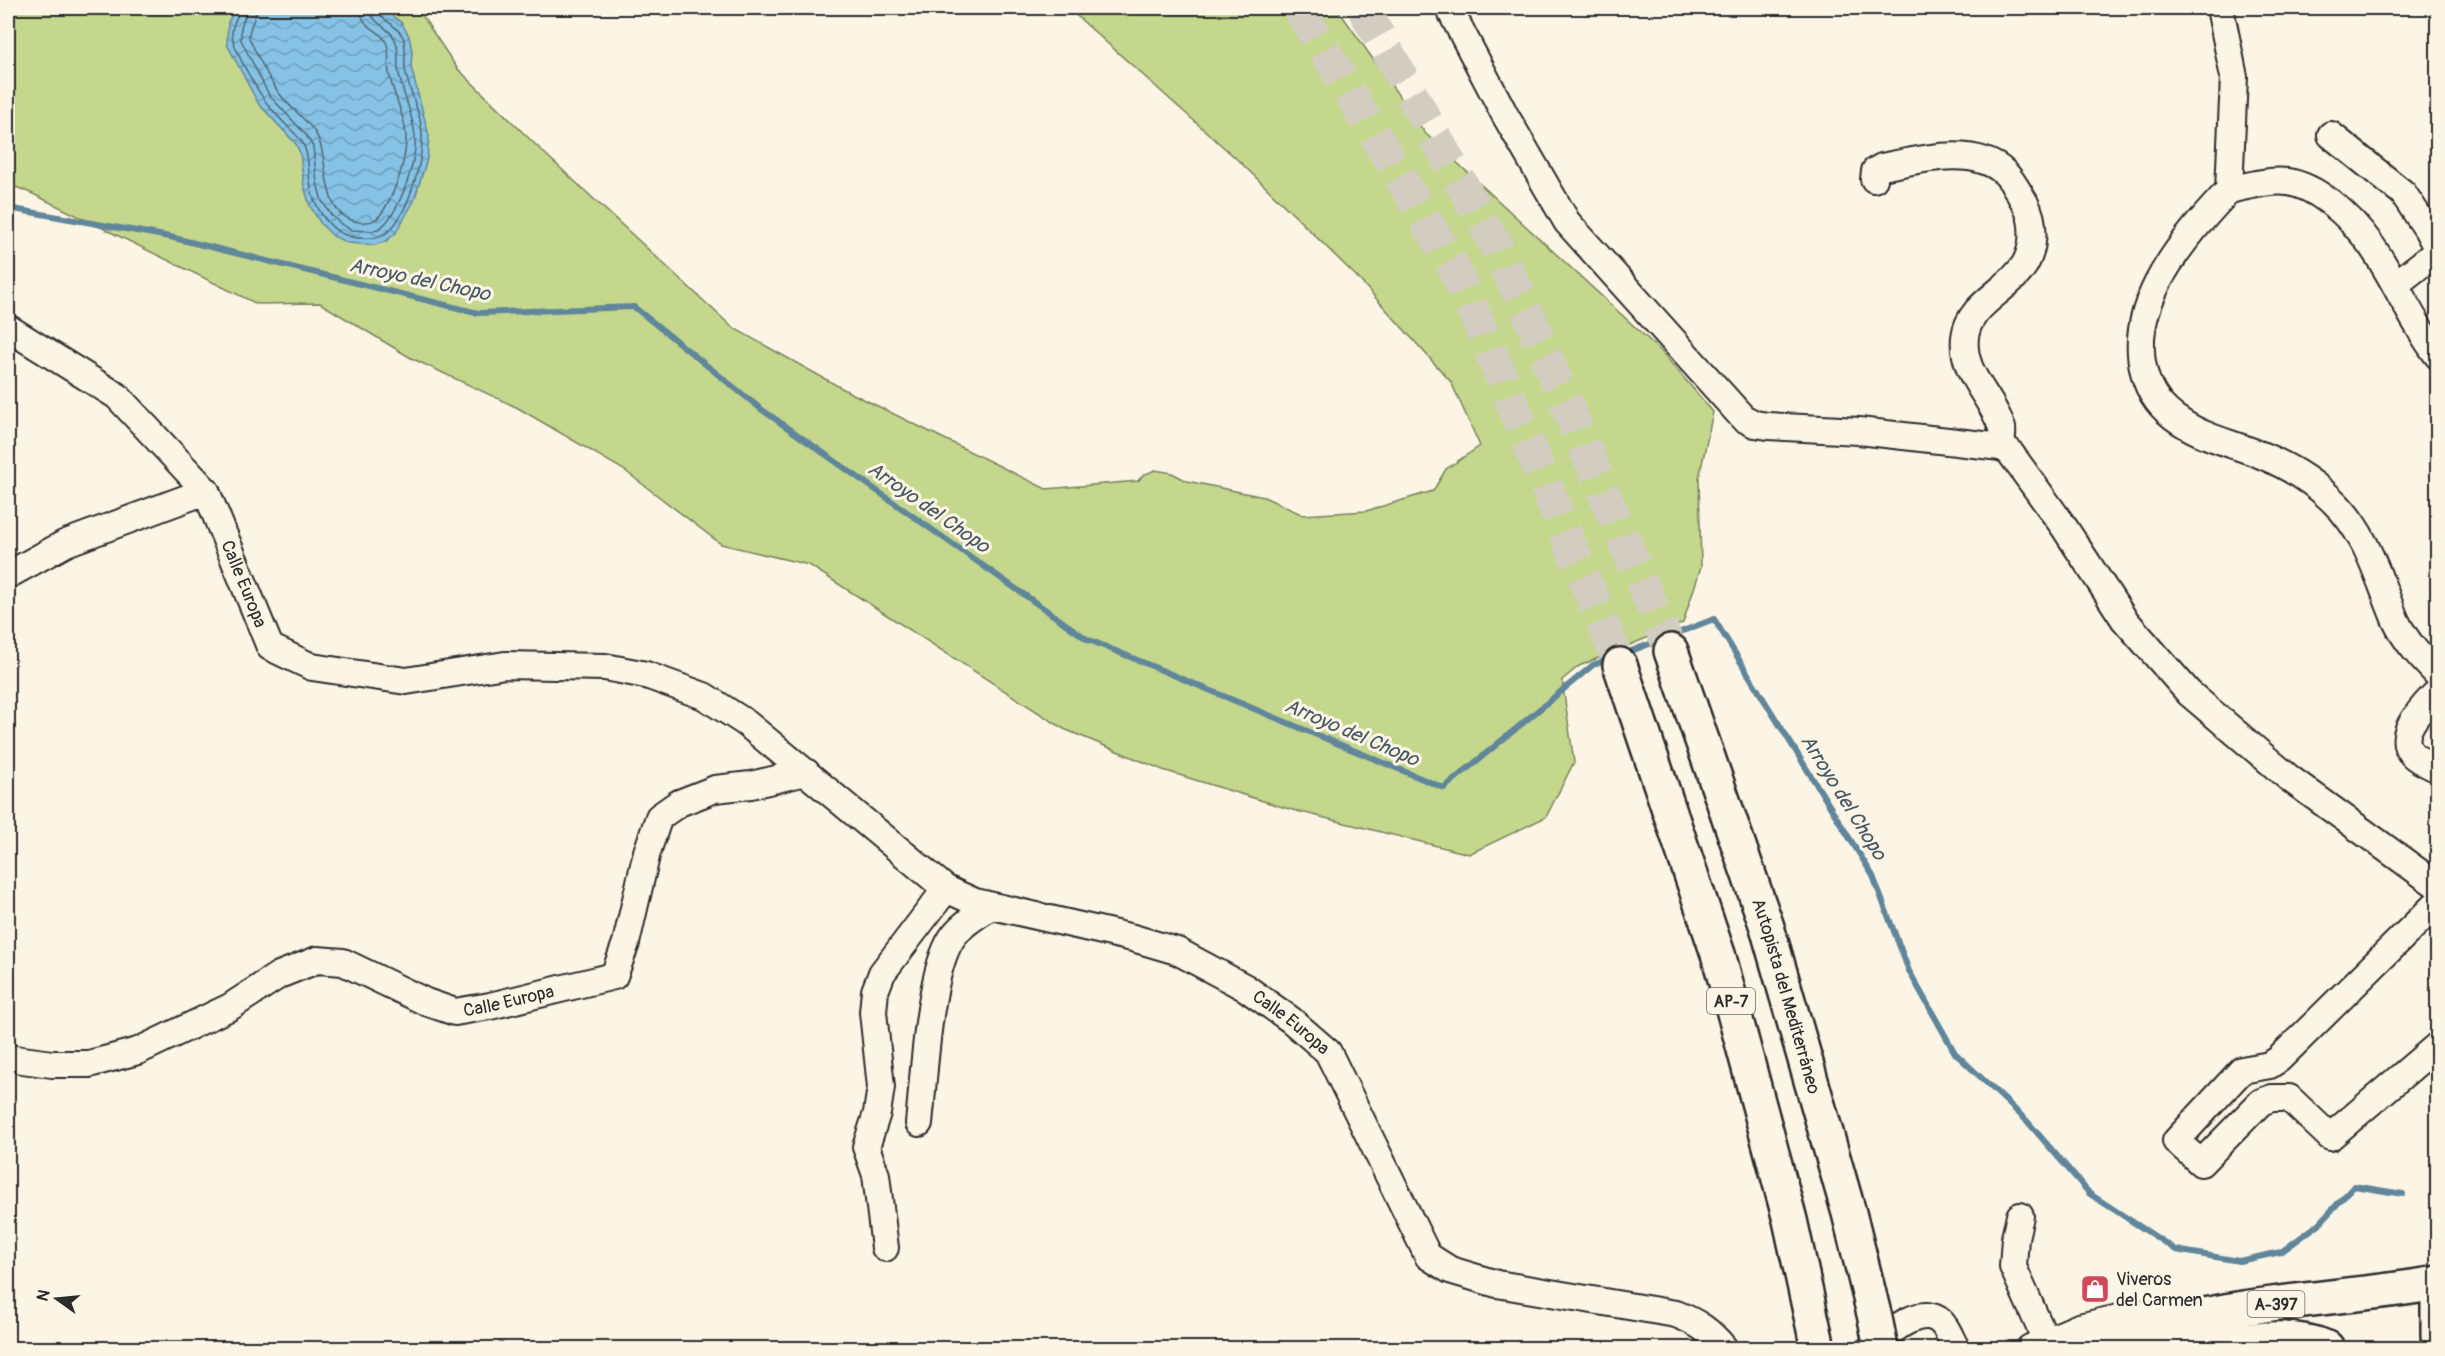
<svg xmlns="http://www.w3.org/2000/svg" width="2445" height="1356" font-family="Pangolin,sans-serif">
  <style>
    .grass { fill: #c4d78c; stroke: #78815c; stroke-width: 1.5 }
    .water { fill: url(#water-waves); stroke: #61869b; stroke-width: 1.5 }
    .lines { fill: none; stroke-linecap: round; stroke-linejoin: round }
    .shore { stroke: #4f6775; stroke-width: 1.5 }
    .stream { stroke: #61869b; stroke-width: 6 }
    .highway-tunnel { stroke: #d2cdc0; stroke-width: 33; stroke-dasharray: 33 16; stroke-linecap: butt }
    .minor-casing { stroke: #2b2b2b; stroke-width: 30 }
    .major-casing { stroke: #2b2b2b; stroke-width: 38 }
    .highway-casing { stroke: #2b2b2b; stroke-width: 38 }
    .minor { stroke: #fcf5e5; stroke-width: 26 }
    .major { stroke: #fcf5e5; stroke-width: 33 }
    .highway { stroke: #fcf5e5; stroke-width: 33 }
    .highway-bridge-casing { stroke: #2b2b2b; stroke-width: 38; stroke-linecap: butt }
    .highway-bridge { stroke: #fcf5e5; stroke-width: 33 }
    .labels { text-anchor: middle; stroke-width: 6; stroke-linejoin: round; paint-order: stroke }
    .shield { fill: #fcf5e5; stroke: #6a6863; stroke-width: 1.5 }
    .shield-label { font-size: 16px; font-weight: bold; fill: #2b2b2b }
    .street-label { font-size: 18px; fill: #2b2b2b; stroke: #fcf5e5 }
    .poi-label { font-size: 18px; fill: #2b2b2b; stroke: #fcf5e5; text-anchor: start }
    .water-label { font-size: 20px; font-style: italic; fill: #465863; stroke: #fcf5e5 }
  </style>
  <defs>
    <pattern id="water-waves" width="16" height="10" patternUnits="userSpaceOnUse" patternTransform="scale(1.5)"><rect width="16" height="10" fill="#85c2e5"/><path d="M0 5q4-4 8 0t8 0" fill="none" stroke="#6d9eba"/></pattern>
  </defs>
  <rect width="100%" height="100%" fill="#fcf5e5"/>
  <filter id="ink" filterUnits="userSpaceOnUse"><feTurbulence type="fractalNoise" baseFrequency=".0167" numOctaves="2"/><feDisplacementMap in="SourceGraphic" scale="12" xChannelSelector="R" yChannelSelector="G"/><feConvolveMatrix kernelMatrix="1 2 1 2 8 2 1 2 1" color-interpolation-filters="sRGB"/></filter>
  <g filter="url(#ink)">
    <path class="grass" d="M 8,8 L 417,8 L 457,68 L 542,151 L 732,327 L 845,390 L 1046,489 L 1138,481 L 1143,475 L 1155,470 L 1172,473 L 1187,481 L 1264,497 L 1303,515 L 1366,511 L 1433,491 L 1446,469 L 1480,446 L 1451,382 L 1356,276 L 1239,161 L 1068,8 L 1337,8 L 1425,133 L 1661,351 L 1713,412 L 1699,478 L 1701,567 L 1683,623 L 1579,666 L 1562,680 L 1574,762 L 1546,817 L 1469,854 L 1289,809 L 1163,770 L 1064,729 L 809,565 L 721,544 L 624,470 L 518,408 L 411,358 L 320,303 L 257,304 L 31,193 L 8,184 Z"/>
    <path class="water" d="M 236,8 L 380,8 L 401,22 L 409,36 L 412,51 L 411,67 L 429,136 L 427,159 L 414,201 L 395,234 L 386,241 L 375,245 L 348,243 L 333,236 L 321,224 L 310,206 L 304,186 L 300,153 L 296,144 L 258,103 L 227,44 L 228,22 Z"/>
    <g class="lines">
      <path class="shore" d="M 240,8 C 239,16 232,23 232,33 C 232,50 262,99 274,112 C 282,122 294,131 302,142 C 309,154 308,168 310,182 C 311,195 317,208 325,219 C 334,231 345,237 359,238 C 368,239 377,239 385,234 C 407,219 422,164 422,139 C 423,114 408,92 405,68 C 404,58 407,48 403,37 C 397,24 378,19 377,8
        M 248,8 L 241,27 L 241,40 L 269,95 L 306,135 L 313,147 L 317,183 L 322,201 L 332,216 L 341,224 L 351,230 L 372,231 L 380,228 C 400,213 417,161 415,136 C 413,115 403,95 399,74 C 396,63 400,53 396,42 C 391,26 371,25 370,8
        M 257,8 C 256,19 248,27 249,38 C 257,55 266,74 277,90 C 287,107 306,117 316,134 C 331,159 318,217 359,222 C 373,223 378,220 385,208 C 396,189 406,162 406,139 C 406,117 393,95 389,73 C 387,63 391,52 386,42 C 379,27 361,30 361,8"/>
      <path class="stream" d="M 8,208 L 170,237 L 478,313 L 634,307 L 761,409 L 1087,639 L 1444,788 L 1593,665 L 1612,658
        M 1621,655 L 1714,619 L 1873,876 L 1909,971 L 1955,1053 L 2027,1121 L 2090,1194 L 2176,1250 L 2239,1261 L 2281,1252 L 2319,1224 L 2354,1186 L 2403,1194"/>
      <path class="highway-tunnel" d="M 1299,8 L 1452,264 L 1483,333 L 1620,665
        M 1363,8 L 1496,245 L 1529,316 L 1671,651"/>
      <g class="minor-casing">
        <g id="minor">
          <path d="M 1449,8 L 1505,115 L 1567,222 L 1743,418 L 1755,424 L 1768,426 L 1859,431 L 2001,447 L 2009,451 L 2064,527 L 2124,619 L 2189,693 L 2289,778 L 2438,886"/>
          <path d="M 2220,8 L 2234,77 L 2229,190 C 2185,237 2126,303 2144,372 C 2149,393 2162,410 2181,422 C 2205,438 2234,444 2261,455 C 2288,466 2312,480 2333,501 C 2368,534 2378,579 2396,621 C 2406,642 2422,659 2438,675"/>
          <path d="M 2331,135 L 2403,193 L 2427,229 L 2438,250"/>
          <path d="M 1874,179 L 1875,171 L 1882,167 C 1918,160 1975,144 2005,173 C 2013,181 2019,193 2025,203 C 2035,221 2035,246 2025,264 C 2009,291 1969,303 1965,337 C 1961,374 1992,396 2002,428 C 2003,434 2001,441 2001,447"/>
          <path d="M 2229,190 C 2248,186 2268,180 2288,182 C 2302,184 2318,193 2330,202 C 2386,245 2397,302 2438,356"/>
          <path d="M 2396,284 L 2438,251"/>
          <path d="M 8,328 L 117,396 L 206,491"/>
          <path id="s1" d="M 8,575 L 66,543 L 206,491 L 270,647 L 312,667 L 406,681 L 505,665 L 605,667 L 646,675 L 704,696 L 746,723 L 946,889 L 975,902 L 1133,938 L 1177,951 L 1246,988 L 1291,1020 L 1328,1052 L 1428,1256 L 1450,1270 L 1497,1284 L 1676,1314 C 1697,1322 1710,1331 1724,1348"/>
          <path d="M 2438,691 C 2424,706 2393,735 2413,755 C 2419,761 2430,765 2438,769"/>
          <path d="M 2438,902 L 2279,1059 L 2270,1065 L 2242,1070 L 2176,1141 L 2201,1163 L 2261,1102 L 2272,1098 L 2289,1098 L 2330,1137 L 2438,1045"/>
          <path id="s2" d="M 8,1058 L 52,1064 L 89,1064 L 138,1051 L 230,1007 L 279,975 L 317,960 L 343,962 L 426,1002 L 455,1012 L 490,1006 L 614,976 L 626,943 L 647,852 L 659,817 L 679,803 L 715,789 L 751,785 L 806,772"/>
          <path d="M 919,1123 C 924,1078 928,974 952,938 C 961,924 978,915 991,906"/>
          <path d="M 2020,1216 L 2015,1238 L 2013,1267 L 2046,1341"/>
          <path d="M 885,1248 L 876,1175 L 866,1147 L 877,1113 L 881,1087 L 873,1012 L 875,991 L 882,973 L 946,889"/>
          <path d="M 1871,1348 C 1887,1334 1926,1298 1945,1327 C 1949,1333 1952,1341 1956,1348"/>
          <path d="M 2030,1348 L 2079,1327 L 2140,1313 L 2177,1322"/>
        </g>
      </g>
      <g class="major-casing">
        <path id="major" d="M 2088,1348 C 2138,1331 2190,1316 2243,1308 C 2307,1298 2373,1294 2438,1283"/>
      </g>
      <g class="highway-casing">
        <g id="highway">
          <path id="s3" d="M 1671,651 L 1767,927 L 1849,1213 L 1875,1318"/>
          <path d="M 1620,665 L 1719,957 L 1790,1220 L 1818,1348"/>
          <path d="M 2438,1295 L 2438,1336"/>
          <path d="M 2117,1339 C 2144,1340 2173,1345 2200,1344 C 2242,1342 2288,1331 2327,1348"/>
        </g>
      </g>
      <use href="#minor" class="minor"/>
      <use href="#major" class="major"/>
      <use href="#highway" class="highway"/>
      <g class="highway-bridge-casing">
        <path id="highway-bridge" d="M 1875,1318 L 1881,1348"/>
      </g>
      <use href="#highway-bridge" class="highway-bridge"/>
    </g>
  </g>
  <defs>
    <g id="shop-square" transform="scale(1.5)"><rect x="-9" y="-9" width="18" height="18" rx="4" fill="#d1495b" stroke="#fcf5e5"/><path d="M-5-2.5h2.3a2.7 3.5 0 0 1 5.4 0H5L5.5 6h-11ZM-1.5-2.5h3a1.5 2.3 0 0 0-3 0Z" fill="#fff"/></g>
  </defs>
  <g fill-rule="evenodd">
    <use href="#shop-square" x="2095" y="1289"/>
  </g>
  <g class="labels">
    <g class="shield">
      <rect x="1707" y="988" width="48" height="26" rx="4.5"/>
      <rect x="2247.5" y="1291" width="57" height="26" rx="4.5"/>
    </g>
    <g class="shield-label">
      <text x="1731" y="1007">AP-7</text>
      <text x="2276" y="1310">A-397</text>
    </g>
    <g class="street-label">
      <text dy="6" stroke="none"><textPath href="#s1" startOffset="316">Calle Europa</textPath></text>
      <text dy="6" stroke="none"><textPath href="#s3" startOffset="364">Autopista del Mediterráneo</textPath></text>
      <text dy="6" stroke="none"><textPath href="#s2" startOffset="537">Calle Europa</textPath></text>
      <text dy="6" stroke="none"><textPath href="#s1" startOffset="1514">Calle Europa</textPath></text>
    </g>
    <g class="poi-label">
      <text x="2116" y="1285">Viveros<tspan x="2116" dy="21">del Carmen</tspan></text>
    </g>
    <g class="water-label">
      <text transform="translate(420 279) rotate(12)" y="7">Arroyo del Chopo</text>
      <text transform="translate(929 507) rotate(35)" y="7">Arroyo del Chopo</text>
      <text transform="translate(1352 732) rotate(23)" y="7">Arroyo del Chopo</text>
      <text transform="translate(1844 797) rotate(58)" y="7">Arroyo del Chopo</text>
    </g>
  </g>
  <rect width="2445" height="1356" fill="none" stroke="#fcf5e5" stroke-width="30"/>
  <rect x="15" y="15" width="2415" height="1326" fill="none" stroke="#2b2b2b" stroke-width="2" filter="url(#ink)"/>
  <g transform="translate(57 1299) rotate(285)" stroke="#fcf5e5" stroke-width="4.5" paint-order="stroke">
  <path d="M0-4.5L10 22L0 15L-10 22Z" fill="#2b2b2b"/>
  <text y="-9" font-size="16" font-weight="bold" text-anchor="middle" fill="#2b2b2b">N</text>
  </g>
</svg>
